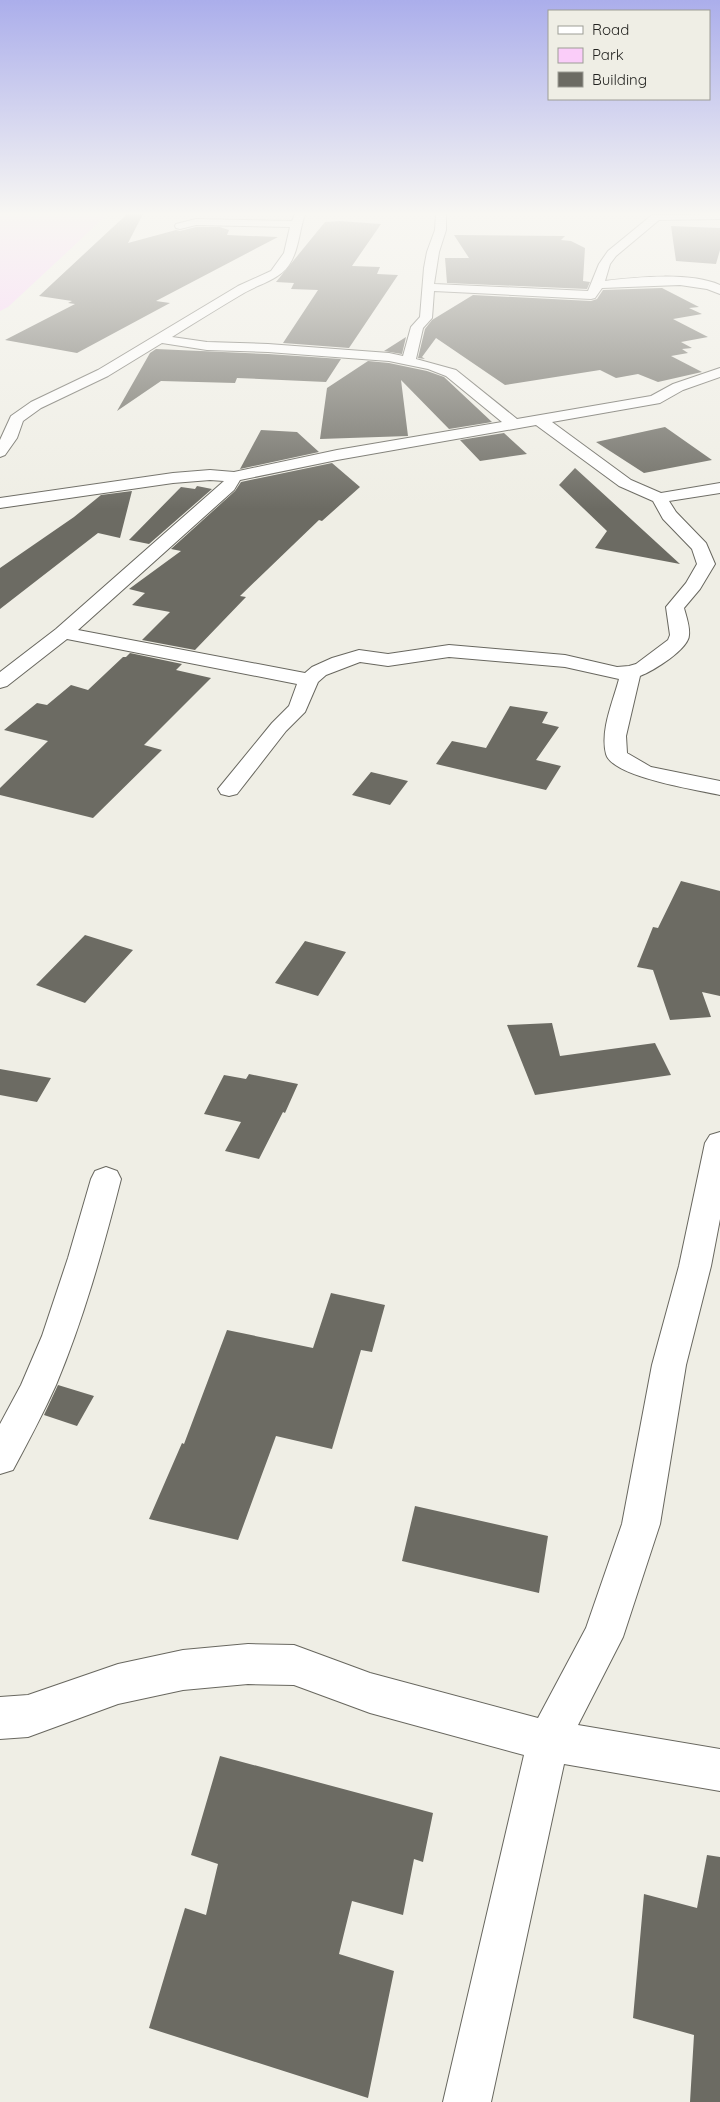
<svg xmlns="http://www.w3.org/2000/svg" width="720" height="2102" font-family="Quicksand,sans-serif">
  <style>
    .green { fill: #facdf9 }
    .building { fill: #6c6b63 }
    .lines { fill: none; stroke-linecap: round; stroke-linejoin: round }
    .minor-casing { stroke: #68675f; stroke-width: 2 }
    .minor { fill: #fff; fill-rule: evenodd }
  </style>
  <rect width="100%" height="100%" fill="#efeee5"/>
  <path class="green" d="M 0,214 L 108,214 L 8,307 L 0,311 Z"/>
  <path class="building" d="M 127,214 L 143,214 L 128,243 L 176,230 L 180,231 L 196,227 L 220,227 L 229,230 L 227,235 L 278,237 L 156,301 L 170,303 L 77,353 L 5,340 L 75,304 L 68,303 L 72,301 L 39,296 Z
    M 340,221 L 381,224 L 352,266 L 380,267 L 377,274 L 398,275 L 349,348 L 283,343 L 318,290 L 291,289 L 294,283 L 276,282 L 325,222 Z
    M 671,226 L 720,228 L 720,250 L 716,264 L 676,261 Z
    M 454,235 L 565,236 L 561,240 L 571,241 L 585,248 L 583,281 L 590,282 L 587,289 L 447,283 L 445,258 L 469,258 Z
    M 662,288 L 699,307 L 689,308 L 702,314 L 673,319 L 708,337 L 681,342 L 692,348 L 682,349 L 688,353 L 671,356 L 702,372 L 658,382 L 638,374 L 616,378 L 600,370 L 505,385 L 436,338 L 422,357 L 425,359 L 418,358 L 425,329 L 432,320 L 473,295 L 591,301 L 597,299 L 603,290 Z
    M 406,337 L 402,354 L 384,351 Z
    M 156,349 L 268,354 L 341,359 L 326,382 L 237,378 L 235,383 L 161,381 L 117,411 L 150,353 Z
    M 368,361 L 389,363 L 427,371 L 444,377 L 492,422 L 449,429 L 401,380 L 408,436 L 320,439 L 327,388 Z
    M 665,427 L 712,460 L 644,473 L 596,442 Z
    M 261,430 L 297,432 L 319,452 L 240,469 Z
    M 504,433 L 527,454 L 480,461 L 460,440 Z
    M 332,463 L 360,487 L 322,521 L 319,520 L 240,596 L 246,597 L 195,650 L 142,640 L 170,612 L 132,605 L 145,593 L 129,589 L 181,551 L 171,549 L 235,491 L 241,482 Z
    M 575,468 L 644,531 L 680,564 L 595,548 L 607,531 L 559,485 Z
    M 197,486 L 212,489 L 149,544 L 129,540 L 181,487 L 195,489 Z
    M 132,491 L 120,538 L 98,533 L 0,609 L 0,568 L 74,517 L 101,495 Z
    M 130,653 L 182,664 L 176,670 L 211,678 L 144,745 L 162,750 L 93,818 L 0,795 L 0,788 L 48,741 L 4,730 L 37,703 L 47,705 L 71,685 L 88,690 L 123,657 L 126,657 Z
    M 510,706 L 548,712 L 542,723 L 559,727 L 536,760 L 561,766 L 546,790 L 436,764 L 452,741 L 486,748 Z
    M 371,772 L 408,781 L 390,805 L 352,795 Z
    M 681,881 L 720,891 L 720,996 L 702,992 L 711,1017 L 670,1020 L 653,970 L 637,967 L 653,927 L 658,928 Z
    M 85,935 L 133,950 L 85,1003 L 36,985 Z
    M 305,941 L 346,952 L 318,996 L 275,983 Z
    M 552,1023 L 560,1056 L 655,1043 L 671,1075 L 535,1095 L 507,1025 Z
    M 0,1069 L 51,1078 L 37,1102 L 0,1095 Z
    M 249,1074 L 298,1084 L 285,1113 L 283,1112 L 259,1159 L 225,1151 L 241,1122 L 204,1114 L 224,1075 L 246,1079 Z
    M 331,1293 L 385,1305 L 372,1352 L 361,1350 L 332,1449 L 276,1436 L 238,1540 L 149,1519 L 182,1443 L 184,1444 L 227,1330 L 313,1348 Z
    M 58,1385 L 94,1396 L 77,1426 L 44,1415 Z
    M 415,1506 L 548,1536 L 539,1593 L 402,1561 Z
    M 220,1756 L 433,1813 L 423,1862 L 414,1859 L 403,1915 L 352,1901 L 339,1954 L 394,1971 L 368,2098 L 149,2028 L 185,1908 L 206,1915 L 218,1864 L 191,1855 Z
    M 707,1855 L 720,1857 L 720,2102 L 690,2102 L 694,2035 L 633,2018 L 644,1894 L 697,1908 Z"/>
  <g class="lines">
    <g class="minor-casing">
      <path id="minor" d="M 295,214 L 305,214 C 299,231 299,250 289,265 C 279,280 259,284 244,293 C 220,307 196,322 172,337 L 207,342 L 268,344 L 389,353 L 403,356 L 411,327 L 420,317 L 424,268 L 427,252 L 435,230 L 436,214 L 446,214 L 446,230 L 439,252 L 434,284 L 588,291 L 599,264 L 608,251 L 652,215 L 720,214 L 720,219 L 659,220 L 616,256 L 610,264 L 605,281 C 638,277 690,272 720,285 L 720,294 L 707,289 L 680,285 L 602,288 L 595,298 L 591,299 L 434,291 L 432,318 L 423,328 L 416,359 L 456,370 L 517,419 L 651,396 L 673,384 L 720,368 L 720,377 L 683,390 L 660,403 L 552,422 L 631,480 L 661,493 L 720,483 L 720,493 L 669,501 L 676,512 L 706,543 L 715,564 L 700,589 L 684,608 C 686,616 690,626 689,635 C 689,649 653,671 640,676 L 626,736 L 627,753 L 651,767 L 720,781 L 720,795 C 698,790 612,777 606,754 C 600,730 613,702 619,679 L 565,667 L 449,657 L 388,666 L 360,662 L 326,675 L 318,682 L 305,712 L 286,731 L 237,794 L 229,796 L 221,794 L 218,789 L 272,723 L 289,706 L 297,684 L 67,639 L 7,686 L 0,688 L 0,672 L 56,629 L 224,481 L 210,480 L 173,483 L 0,508 L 0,498 L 173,473 L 210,470 L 234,472 L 337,450 L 502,422 L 446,376 L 428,369 L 389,361 L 268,352 L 207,350 L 162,343 L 108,376 L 41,408 L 23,421 L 17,438 L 5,455 L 0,457 L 0,440 L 11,416 L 31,402 L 98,370 L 238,286 L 271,271 L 284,253 L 290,227 L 196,225 L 180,229 L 176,228 L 175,226 L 176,224 L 196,219 L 292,221 ZM 536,425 L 619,486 L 653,501 L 663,519 L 692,549 L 697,564 L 686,583 L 666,607 L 670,635 L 668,640 L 636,664 L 629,666 L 617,667 L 565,655 L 449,645 L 388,654 L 359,650 L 332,658 L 312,667 L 305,673 L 78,630 L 234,490 L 240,480 L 337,460 Z
        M 720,1132 L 720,1219 L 711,1266 L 686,1365 L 660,1524 L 623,1637 L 578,1725 L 720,1749 L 720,1791 L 564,1764 L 491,2102 L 443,2102 L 524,1755 L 370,1713 L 294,1685 L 248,1684 L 183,1690 L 118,1704 L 28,1737 L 0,1739 L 0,1697 L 28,1695 L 118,1664 L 183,1650 L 248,1644 L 294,1645 L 370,1673 L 538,1718 L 586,1628 L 622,1524 L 652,1365 L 679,1266 L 705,1143 L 710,1135 Z
        M 106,1167 L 117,1171 L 121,1179 C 103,1249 84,1318 56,1385 C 43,1414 28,1442 13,1470 L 0,1474 L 0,1424 L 21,1385 L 42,1336 L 68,1258 L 91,1179 L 95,1171 Z"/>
    </g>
    <use href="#minor" class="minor"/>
  </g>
  <linearGradient id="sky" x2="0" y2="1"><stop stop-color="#abaeeb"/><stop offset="0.42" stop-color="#f8f7f3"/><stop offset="1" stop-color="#f8f7f3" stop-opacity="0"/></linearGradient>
  <rect width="720" height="509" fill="url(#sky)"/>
  <rect x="548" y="10" width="162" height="90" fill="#efeee5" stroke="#9d9d96"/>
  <rect x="558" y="26" width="25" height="8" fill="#ffffff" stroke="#9d9d96"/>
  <text x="592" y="35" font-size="15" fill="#232320">Road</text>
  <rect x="558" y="48" width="25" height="15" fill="#facdf9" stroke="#9d9d96"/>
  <text x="592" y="60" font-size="15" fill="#232320">Park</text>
  <rect x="558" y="72" width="25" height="15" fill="#6c6b63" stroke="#9d9d96"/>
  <text x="592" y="85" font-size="15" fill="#232320">Building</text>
</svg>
